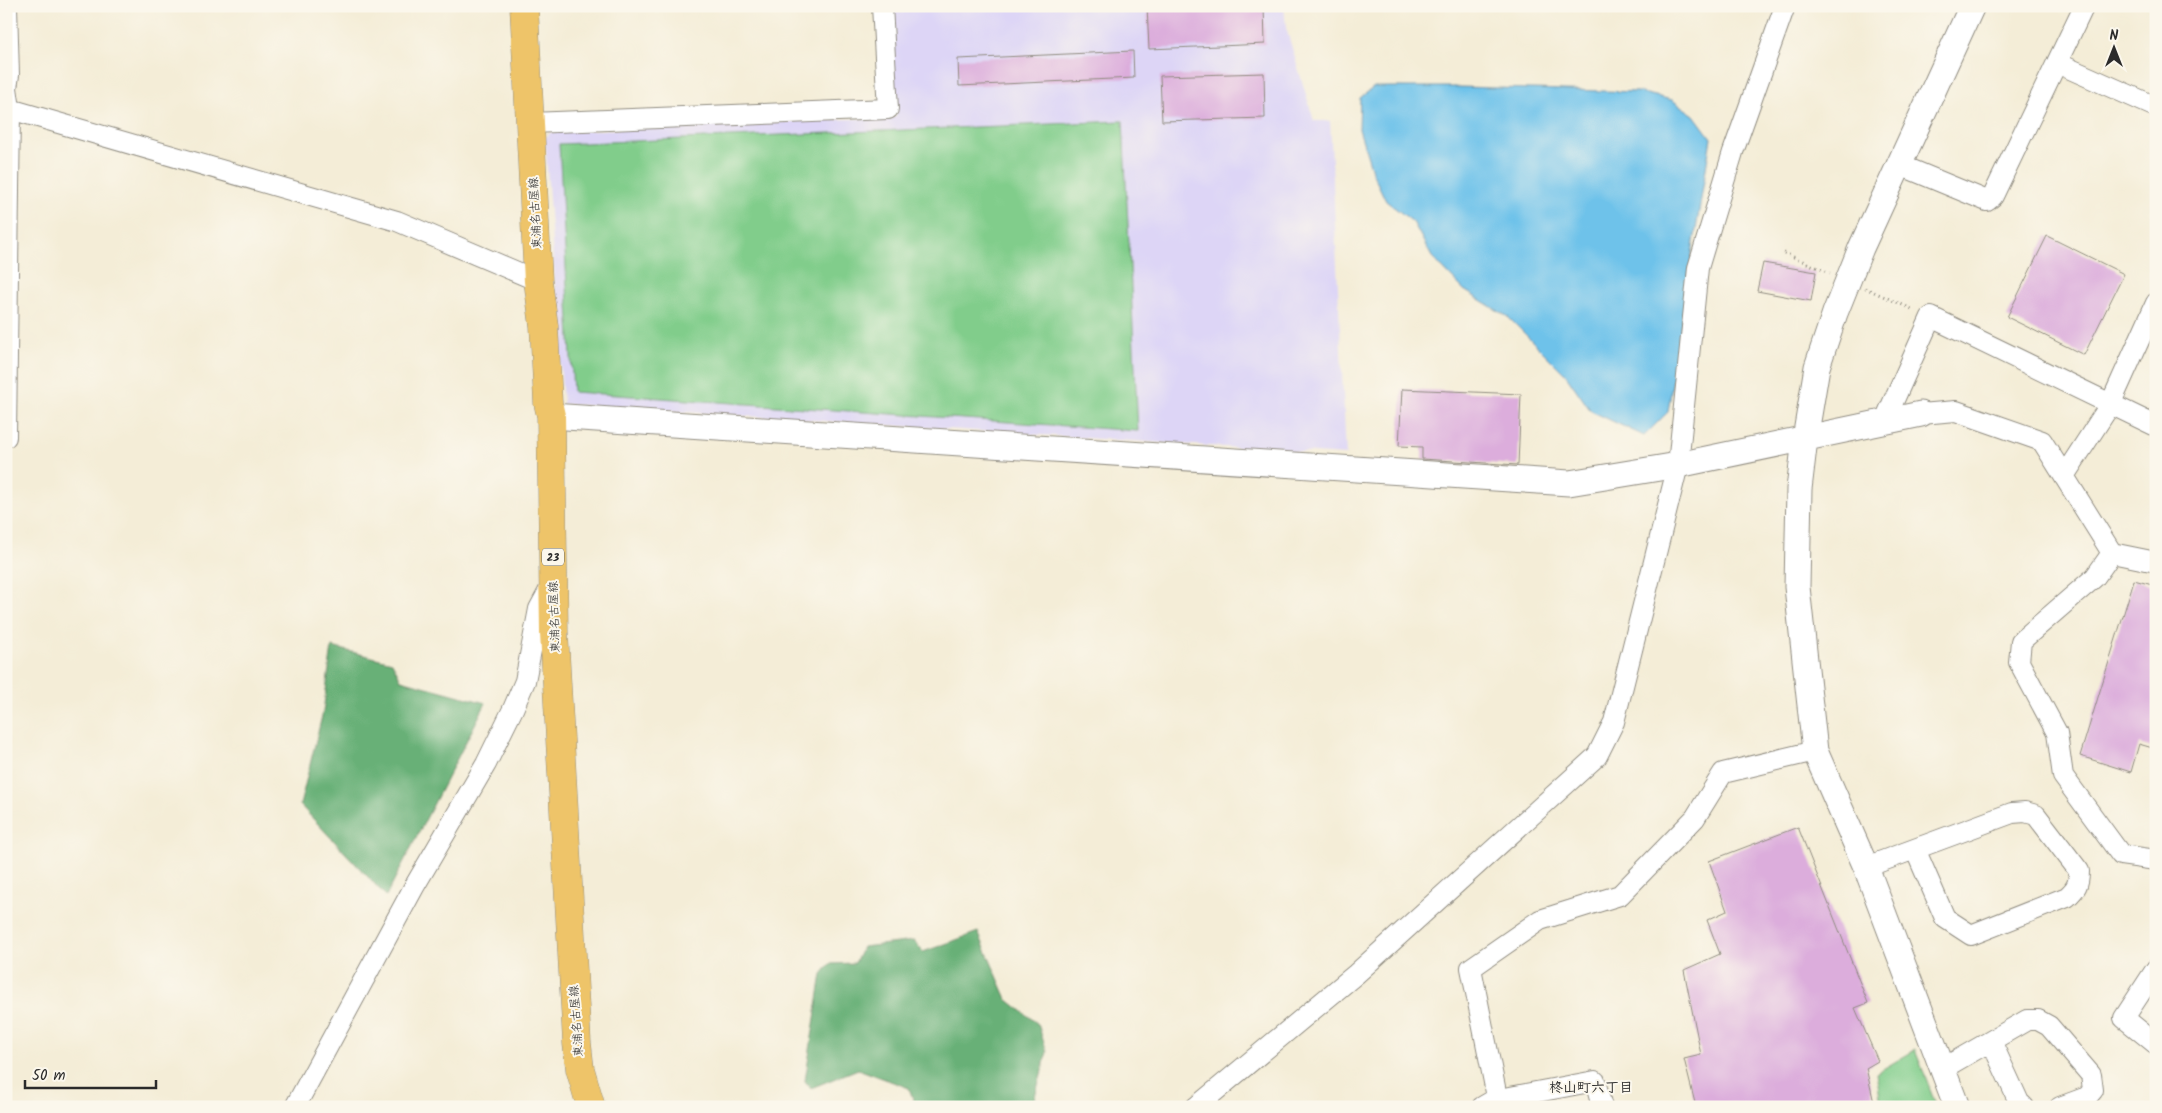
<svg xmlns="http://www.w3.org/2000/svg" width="2162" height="1113" font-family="Kalam,'Klee One',sans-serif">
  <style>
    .built { fill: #ddd5f6 }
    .green { fill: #81cd8b; stroke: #567c5b }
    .forest { fill: #68b077; stroke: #4a6e51 }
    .water { fill: #6ec2ea; stroke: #4c768a }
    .building { fill: #dcaddc }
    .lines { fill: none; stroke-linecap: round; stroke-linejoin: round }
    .minor-casing { stroke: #908c81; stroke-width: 22 }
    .tertiary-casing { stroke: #908c81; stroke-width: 27 }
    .primary-casing { stroke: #908c81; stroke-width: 29 }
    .path { stroke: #908c81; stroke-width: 3; stroke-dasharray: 1 4; stroke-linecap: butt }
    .minor { stroke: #fff; stroke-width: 20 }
    .tertiary { stroke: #fff; stroke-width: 25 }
    .primary { stroke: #eec469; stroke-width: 28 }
    .labels { text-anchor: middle; stroke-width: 4; stroke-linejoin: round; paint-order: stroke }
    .shield { fill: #fbf7ec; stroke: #696865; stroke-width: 1 }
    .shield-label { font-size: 11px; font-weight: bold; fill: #2b2b2b }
    .street-label { font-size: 12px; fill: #2b2b2b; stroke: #fbf7ec }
    .neighbourhood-label { font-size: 14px; font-weight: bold; fill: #2b2b2b; stroke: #fbf7ec }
  </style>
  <rect width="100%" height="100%" fill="#fbf7ec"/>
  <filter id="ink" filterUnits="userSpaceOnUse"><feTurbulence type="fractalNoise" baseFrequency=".02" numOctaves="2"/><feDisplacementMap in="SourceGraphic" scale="10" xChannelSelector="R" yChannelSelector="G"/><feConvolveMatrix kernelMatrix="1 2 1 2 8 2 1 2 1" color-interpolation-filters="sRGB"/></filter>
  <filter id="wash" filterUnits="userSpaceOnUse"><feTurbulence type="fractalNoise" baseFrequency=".0096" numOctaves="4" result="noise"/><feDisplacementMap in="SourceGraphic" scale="20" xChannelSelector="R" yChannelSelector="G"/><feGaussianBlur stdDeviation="1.12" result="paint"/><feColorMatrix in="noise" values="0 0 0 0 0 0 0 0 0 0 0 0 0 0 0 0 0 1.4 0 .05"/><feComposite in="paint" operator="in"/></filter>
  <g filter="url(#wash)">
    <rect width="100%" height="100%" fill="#f4edd7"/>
    <path class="built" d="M 890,6 L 1284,6 L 1286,28 L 1314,121 L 1330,121 L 1346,455 L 563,404 L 545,138 L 551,132 L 896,117 Z"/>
    <path class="green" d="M 1123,121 L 1138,431 L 573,392 L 559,144 Z
      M 1915,1050 L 1937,1107 L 1882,1107 L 1876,1073 Z"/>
    <path class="forest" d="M 332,647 L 392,662 L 401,680 L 486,703 L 386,896 L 300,805 L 323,712 Z
      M 978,932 L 1007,999 L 1038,1024 L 1047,1052 L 1032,1107 L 916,1107 L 909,1088 L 858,1069 L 811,1088 L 805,1081 L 822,974 L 830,964 L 855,963 L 863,947 L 914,941 L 923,952 Z"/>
    <path class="water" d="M 1374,87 L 1460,87 L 1638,92 L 1672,100 L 1694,115 L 1711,138 L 1690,266 L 1668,412 L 1644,436 L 1591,411 L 1566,375 L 1508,317 L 1464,290 L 1432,257 L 1413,222 L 1386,201 L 1373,174 L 1359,129 L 1360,98 Z"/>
    <g id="blocks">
      <path class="building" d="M 1147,6 L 1264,6 L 1265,44 L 1149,49 Z
        M 1133,51 L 1134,78 L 959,86 L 958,59 Z
        M 1264,73 L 1265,118 L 1162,121 L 1160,76 Z
        M 2047,236 L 2124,274 L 2084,355 L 2007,317 Z
        M 1763,263 L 1816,272 L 1811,301 L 1757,291 Z
        M 1402,389 L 1521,394 L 1518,465 L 1422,459 L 1422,447 L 1399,446 Z
        M 2134,580 L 2156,586 L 2156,749 L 2139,744 L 2131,772 L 2080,756 Z
        M 1798,827 L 1868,1003 L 1855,1008 L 1878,1061 L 1866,1068 L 1875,1107 L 1696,1107 L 1684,1059 L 1701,1055 L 1684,970 L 1720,954 L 1707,920 L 1727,911 L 1709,861 Z"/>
    </g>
  </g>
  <g filter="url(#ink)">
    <use href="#blocks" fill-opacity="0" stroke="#908c81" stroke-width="1"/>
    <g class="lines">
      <g class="minor-casing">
        <path id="minor" d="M 2057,63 L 2156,107
          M 10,109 L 397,221 L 538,281
          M 531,123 L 888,109 L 882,6
          M 1900,165 L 1987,201 L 1993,196 L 2084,6
          M 1921,414 L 1956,411 L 2042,441 L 2112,553 L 2156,562
          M 1885,420 L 1931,317 L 2156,426
          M 6,437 L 10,109 L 7,88 L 9,75 L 7,6
          M 2064,476 L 2110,405 L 2156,303
          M 2112,553 L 2095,577 L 2021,641 L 2019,662 L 2057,733 L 2063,776 L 2121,855 L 2156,860
          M 1866,867 L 2012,813 L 2025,812 L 2036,815 L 2079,871 C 2079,884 2076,889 2067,897 L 1971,935 L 1945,918 L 1915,849
          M 2156,969 L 2124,1018 L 2156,1044
          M 1991,1041 L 2019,1102 L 2024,1107
          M 1942,1069 L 2027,1020 L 2038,1020 L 2049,1026 L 2091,1075 L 2093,1090 L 2087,1097 L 2060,1107
          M 295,1107 L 414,887 L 486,764 L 513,709 L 525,681 L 539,609 L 552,585
          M 1196,1107 L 1356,974 L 1597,756 L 1614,722 L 1678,465 L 1698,268 L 1733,152 L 1785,6
          M 1482,1107 L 1494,1100 L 1595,1081 L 1602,1107
          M 1499,1107 L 1471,968 L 1540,920 L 1620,895 L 1695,818 L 1723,773 L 1815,751"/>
      </g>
      <g class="tertiary-casing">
        <path id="tertiary" d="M 551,416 L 1569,483 L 1678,465 L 1921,414
          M 1957,1107 L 1866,867 L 1815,751 L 1797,587 L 1799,489 L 1805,439 L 1817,367 L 1835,313 L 1861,248 L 1972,6"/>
      </g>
      <g class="primary-casing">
        <path id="primary" d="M 524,6 L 538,281 L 544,326 L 548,403 L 551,416 L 554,632 L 577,1043 L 580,1069 L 591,1107"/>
      </g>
      <path class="path" d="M 1784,253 L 1830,273
        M 1865,288 L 1914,310"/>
      <use href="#minor" class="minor"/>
      <use href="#tertiary" class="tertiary"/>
      <use href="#primary" class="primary"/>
    </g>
  </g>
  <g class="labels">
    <rect class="shield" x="542" y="548.5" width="22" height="17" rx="4"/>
    <g class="shield-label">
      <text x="553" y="561">23</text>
    </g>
    <g class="street-label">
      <text transform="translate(535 213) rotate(-93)" y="4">東浦名古屋線</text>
      <text transform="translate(554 617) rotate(-92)" y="4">東浦名古屋線</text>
      <text transform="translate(576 1021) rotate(-94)" y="4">東浦名古屋線</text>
    </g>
    <g class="neighbourhood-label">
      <text x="1591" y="1092">柊山町六丁目</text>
    </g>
  </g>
  <rect width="2162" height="1113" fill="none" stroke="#fbf7ec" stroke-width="25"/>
  <g transform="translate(2114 48)" stroke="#fbf7ec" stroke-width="4" paint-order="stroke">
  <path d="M0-4L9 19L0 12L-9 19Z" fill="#2b2b2b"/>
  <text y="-8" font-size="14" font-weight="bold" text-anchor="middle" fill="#2b2b2b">N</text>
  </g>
  <path d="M25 1080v8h131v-8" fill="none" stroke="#2b2b2b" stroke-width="2.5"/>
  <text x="32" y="1080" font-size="15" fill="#2b2b2b" stroke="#fbf7ec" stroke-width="4" paint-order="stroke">50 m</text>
</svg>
